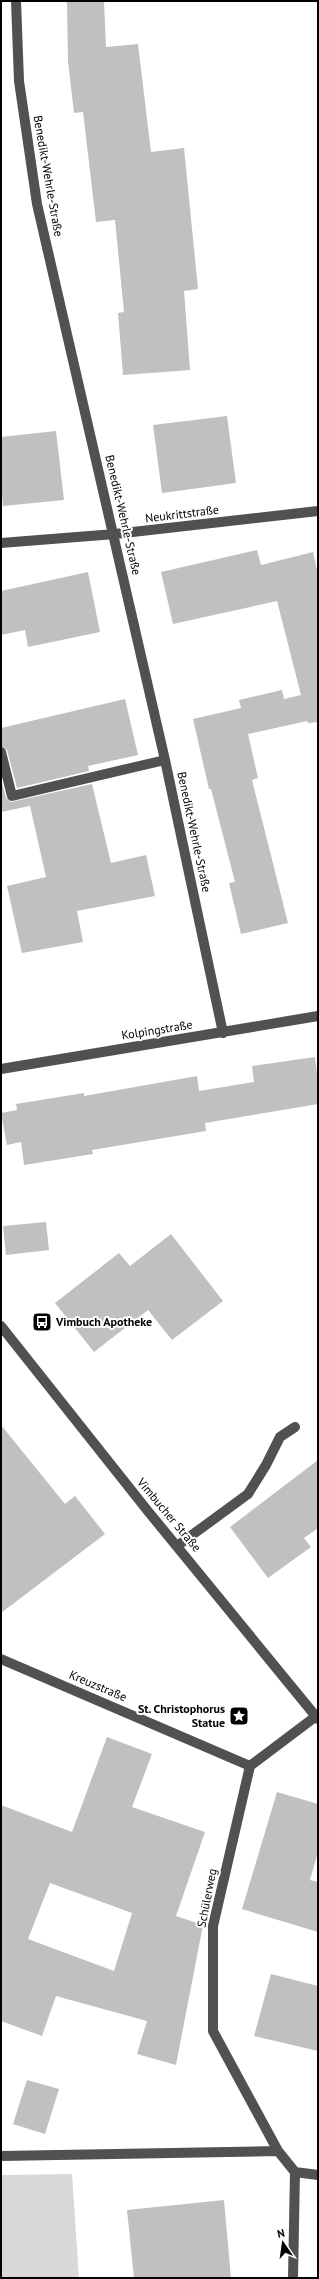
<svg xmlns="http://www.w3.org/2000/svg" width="319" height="2279" font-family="'PT Sans',sans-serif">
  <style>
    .green { fill: #d8d8d8 }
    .building { fill: #c0c0c0; fill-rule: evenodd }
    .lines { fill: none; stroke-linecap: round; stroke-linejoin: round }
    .minor { stroke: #515151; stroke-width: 10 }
    .labels { text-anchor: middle; stroke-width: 4; stroke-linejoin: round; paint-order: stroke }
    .street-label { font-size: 12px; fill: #000; stroke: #fff }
    .poi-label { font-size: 12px; font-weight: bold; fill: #000; stroke: #fff; text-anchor: start }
  </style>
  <rect width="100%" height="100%" fill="#fff"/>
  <path class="green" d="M 72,2174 L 79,2278 L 1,2278 L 1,2175 Z"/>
  <path class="building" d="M 67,1 L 104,1 L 106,47 L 138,44 L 151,152 L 184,148 L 198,289 L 184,291 L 190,370 L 123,375 L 118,313 L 124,312 L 115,220 L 96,222 L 83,112 L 74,113 L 68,61 Z
    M 227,416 L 236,483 L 162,493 L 153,425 Z
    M 56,431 L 64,500 L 3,506 L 1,486 L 1,437 Z
    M 257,550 L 261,565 L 313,552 L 318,575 L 318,722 L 308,723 L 307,721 L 248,734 L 258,778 L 252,780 L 288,923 L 241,934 L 229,883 L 235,882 L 211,789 L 209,789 L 193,719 L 241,708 L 239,700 L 282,690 L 284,699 L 301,695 L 277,601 L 173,624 L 161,572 Z
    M 88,572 L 100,632 L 28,647 L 25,630 L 1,635 L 1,591 Z
    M 125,699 L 138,755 L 88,766 L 89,771 L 17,788 L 7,750 L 1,746 L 1,728 Z
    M 1,779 L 6,798 L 11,802 L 92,784 L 111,863 L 146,855 L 155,896 L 77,911 L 83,942 L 22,953 L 7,886 L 46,877 L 30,806 L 1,812 Z
    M 315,1057 L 318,1080 L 318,1104 L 205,1123 L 206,1131 L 92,1150 L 93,1154 L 24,1165 L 21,1142 L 7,1145 L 1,1113 L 17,1110 L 16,1104 L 84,1093 L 84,1096 L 197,1076 L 199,1091 L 254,1082 L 252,1066 Z
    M 46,1222 L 49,1250 L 6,1255 L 3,1226 Z
    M 171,1234 L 223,1301 L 172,1340 L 148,1310 L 94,1352 L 55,1303 L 119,1253 L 130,1266 Z
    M 1,1425 L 65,1504 L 75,1496 L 105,1534 L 1,1613 Z
    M 318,1460 L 318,1528 L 304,1538 L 311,1547 L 268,1578 L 230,1527 Z
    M 107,1737 L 152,1754 L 132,1807 L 205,1832 L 176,1916 L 203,1925 L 176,2065 L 137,2054 L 147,2021 L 56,1996 L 42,2036 L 1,2021 L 1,1805 L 72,1832 ZM 50,1883 L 132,1913 L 114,1971 L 28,1939 Z
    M 277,1792 L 318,1804 L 318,1852 L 310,1880 L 318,1882 L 318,1932 L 242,1909 Z
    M 271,1974 L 318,1986 L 318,2051 L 254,2036 Z
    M 27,2080 L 59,2089 L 45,2134 L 13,2124 Z
    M 224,2200 L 231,2278 L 134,2278 L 127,2210 Z"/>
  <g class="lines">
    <path class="minor" d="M 16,1 L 19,81 L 37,204 L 165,760 L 223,1033
      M 1,543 L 115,534 L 318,511
      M 1,752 L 12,796 L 165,760
      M 1,1069 L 318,1016
      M 1,1326 L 147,1510 L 318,1719
      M 177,1546 L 248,1494 L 266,1465 L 280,1437 L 295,1427
      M 1,1659 L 250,1766
      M 278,2151 L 295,2172 L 293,2278
      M 1,2156 L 278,2151 L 213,2031 L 213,1926 L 250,1766 L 315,1717
      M 295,2172 L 318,2175"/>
  </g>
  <defs>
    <g id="bus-square" transform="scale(1)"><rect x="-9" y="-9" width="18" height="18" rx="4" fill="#000" stroke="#fff"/><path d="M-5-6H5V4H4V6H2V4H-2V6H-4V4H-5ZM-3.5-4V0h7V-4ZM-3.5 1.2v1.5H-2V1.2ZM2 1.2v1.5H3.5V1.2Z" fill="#fff"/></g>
    <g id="sight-square" transform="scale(1)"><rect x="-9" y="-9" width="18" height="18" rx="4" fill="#000" stroke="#fff"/><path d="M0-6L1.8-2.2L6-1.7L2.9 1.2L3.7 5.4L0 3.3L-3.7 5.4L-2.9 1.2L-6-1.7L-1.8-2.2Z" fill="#fff"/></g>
  </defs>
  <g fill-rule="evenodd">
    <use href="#bus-square" x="42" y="1322"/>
    <use href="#sight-square" x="239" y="1716"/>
  </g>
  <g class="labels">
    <g class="street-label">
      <text transform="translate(48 176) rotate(80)" y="4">Benedikt-Wehrle-Straße</text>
      <text transform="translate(182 514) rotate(-7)" y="4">Neukrittstraße</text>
      <text transform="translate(123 515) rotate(77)" y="4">Benedikt-Wehrle-Straße</text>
      <text transform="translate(194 832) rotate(78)" y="4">Benedikt-Wehrle-Straße</text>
      <text transform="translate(157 1030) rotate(-9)" y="4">Kolpingstraße</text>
      <text transform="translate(169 1515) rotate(50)" y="4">Vimbucher Straße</text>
      <text transform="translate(98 1686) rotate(23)" y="4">Kreuzstraße</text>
      <text transform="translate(207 1898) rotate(-79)" y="4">Schülerweg</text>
    </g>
    <g class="poi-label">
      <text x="56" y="1326">Vimbuch Apotheke</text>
      <text x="225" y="1713" text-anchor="end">St. Christophorus<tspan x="225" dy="14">Statue</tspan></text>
    </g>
  </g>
  <rect width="319" height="2279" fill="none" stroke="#000000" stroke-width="4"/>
  <g transform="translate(283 2243) rotate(347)" stroke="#ffffff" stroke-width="3" paint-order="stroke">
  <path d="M0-3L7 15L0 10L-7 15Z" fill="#000000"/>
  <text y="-6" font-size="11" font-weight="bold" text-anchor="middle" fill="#000000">N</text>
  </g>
</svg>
